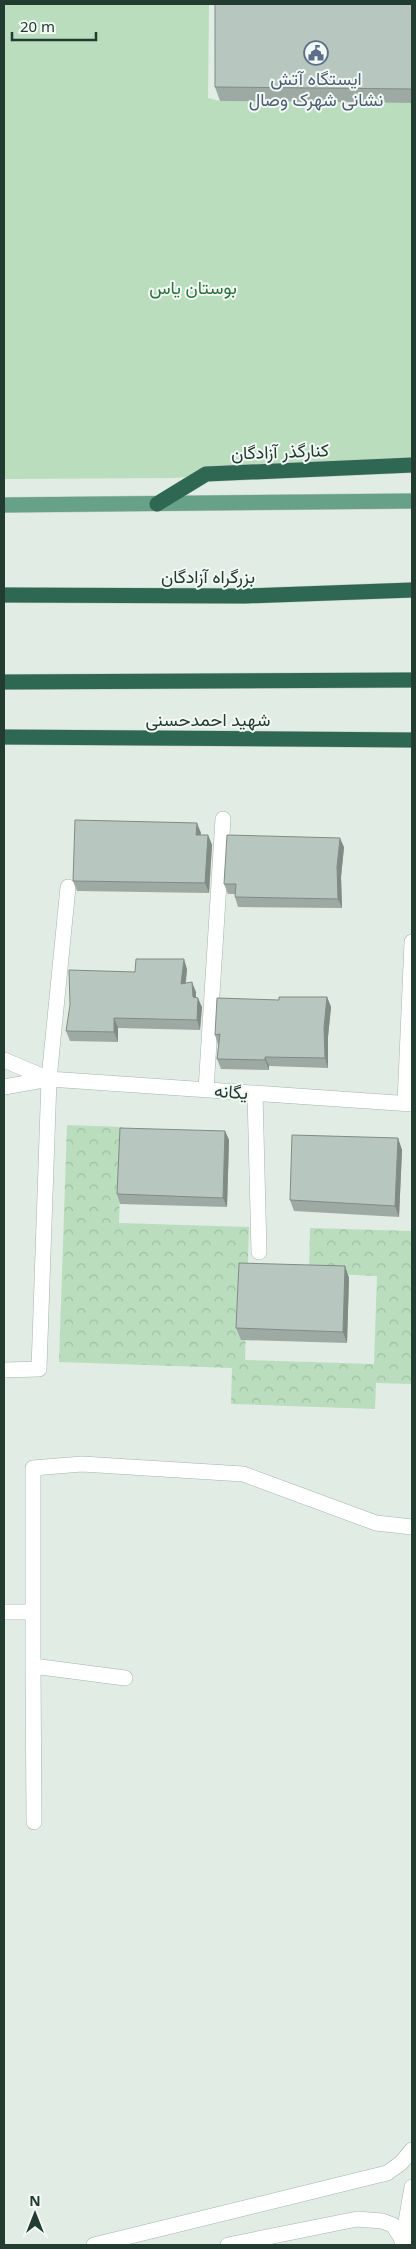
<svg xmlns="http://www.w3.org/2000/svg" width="416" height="2249" font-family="'Noto Sans',Vazirmatn,sans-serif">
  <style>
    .forest { fill: url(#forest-crowns) }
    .park { fill: #baddbe }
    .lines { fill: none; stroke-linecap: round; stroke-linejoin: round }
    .street-casing { stroke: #a4b4ab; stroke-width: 16 }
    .primary-casing { stroke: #c1c8c5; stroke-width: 16 }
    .highway-casing { stroke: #c1c8c5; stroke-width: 16 }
    .street { stroke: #fff; stroke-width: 15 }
    .primary { stroke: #66a188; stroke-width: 15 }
    .highway { stroke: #2e6853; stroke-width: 15 }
    .wall { fill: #9daaa3 }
    .shaded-wall { fill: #808b85 }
    .building { fill: #b7c6be; stroke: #808b85 }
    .labels { text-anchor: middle; stroke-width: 4; stroke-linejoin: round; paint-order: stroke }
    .service-label { font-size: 18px; fill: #4e5e75; stroke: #f2f8f4 }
    .park-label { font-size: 18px; fill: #2c723c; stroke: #f2f8f4 }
    .street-label { font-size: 18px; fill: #223c31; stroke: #f2f8f4 }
  </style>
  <defs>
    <pattern id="forest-crowns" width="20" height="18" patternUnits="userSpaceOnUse" patternTransform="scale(1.25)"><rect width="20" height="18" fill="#baddbe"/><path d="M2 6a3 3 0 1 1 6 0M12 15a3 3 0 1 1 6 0" fill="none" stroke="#a0bfa4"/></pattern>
  </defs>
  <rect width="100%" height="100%" fill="#e1ece5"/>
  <path class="forest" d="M 67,1125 L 122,1127 L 119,1223 L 249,1227 L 245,1360 L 374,1364 L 377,1276 L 309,1273 L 310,1228 L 412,1231 L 412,1384 L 376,1383 L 375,1409 L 231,1404 L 232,1368 L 59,1362 Z"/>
  <path class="park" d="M 4,4 L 209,4 L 208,98 L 220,101 L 412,103 L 412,463 L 173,478 L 4,479 Z"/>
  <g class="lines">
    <g class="street-casing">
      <path id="street" d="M 4,1060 L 49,1079
        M 4,1087 L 49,1079 L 412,1104
        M 206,1090 L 223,819
        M 255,1093 L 259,1252
        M 405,1104 L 412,942
        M 4,1370 L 39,1369 L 49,1079 L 68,887
        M 4,1612 L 33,1612 L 33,1666
        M 33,1612 L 33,1468 L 82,1464 L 243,1474 L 376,1523 L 412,1527
        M 34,1822 L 33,1666 L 125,1678
        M 94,2245 L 387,2173 L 401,2163 L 412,2150
        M 228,2245 L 357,2219 L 382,2221 L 393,2225 L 403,2241 L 412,2240
        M 402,2245 L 412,2187"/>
    </g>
    <g class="primary-casing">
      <path id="primary" d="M 4,505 L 412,501"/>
    </g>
    <g class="highway-casing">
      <path id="highway" d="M 157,504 L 206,474 L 412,465
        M 4,595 L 245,596 L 412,590
        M 4,682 L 412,680
        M 4,737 L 412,740"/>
    </g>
    <use href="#street" class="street"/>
    <use href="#primary" class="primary"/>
    <use href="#highway" class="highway"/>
  </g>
  <path class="wall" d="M 412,4 L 412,103 L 220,101 L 215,87 Z
    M 201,833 L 200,835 L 208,835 L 212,845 L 209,893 L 77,891 L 73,881 Z
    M 344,847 L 341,877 L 342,908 L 238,907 L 235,897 L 235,894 L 228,894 L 224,884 Z
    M 187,969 L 186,983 L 196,992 L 196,998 L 202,1007 L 200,1030 L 118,1028 L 118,1042 L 70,1041 L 66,1031 L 135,972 Z
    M 327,997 L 331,1007 L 328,1037 L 328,1068 L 269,1066 L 269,1070 L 221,1069 L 217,1059 L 219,1045 L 218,1045 L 215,1035 L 279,1000 Z
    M 225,1131 L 229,1140 L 227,1207 L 120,1204 L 117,1194 Z
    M 398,1138 L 402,1150 L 399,1217 L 294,1211 L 290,1200 Z
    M 345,1266 L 349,1278 L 347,1343 L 241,1340 L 236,1328 Z"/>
  <path class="shaded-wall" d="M 197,823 L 201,833 L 199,844 L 196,835 Z
    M 208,835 L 212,845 L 209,893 L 205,883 Z
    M 340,838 L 344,847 L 341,877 L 342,908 L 338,899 L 337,867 Z
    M 184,959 L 187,969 L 184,994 L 181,984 Z
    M 192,982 L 196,992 L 196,1007 L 193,997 Z
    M 327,997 L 331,1007 L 328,1037 L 328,1068 L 325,1058 L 324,1028 Z
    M 198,998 L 202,1007 L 200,1030 L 197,1020 Z
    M 114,1018 L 118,1028 L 118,1042 L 114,1032 Z
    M 265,1057 L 269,1066 L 269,1070 L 265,1060 Z
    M 225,1131 L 229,1140 L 227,1207 L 223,1198 Z
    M 398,1138 L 402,1150 L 399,1217 L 395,1206 Z
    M 345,1266 L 349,1278 L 347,1343 L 343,1332 Z"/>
  <path class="building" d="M 215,4 L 412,4 L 412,89 L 215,87 Z
    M 75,820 L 197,823 L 196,835 L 208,835 L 205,883 L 73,881 Z
    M 227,835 L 340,838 L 337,867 L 338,899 L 235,897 L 236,884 L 224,884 Z
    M 136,959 L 184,959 L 181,984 L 192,982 L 193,997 L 198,998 L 197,1020 L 114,1018 L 114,1032 L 66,1031 L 70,1005 L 69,970 L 135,972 Z
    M 279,997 L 327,997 L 324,1028 L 325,1058 L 265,1057 L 265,1060 L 217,1059 L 220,1034 L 215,1035 L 217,998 L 279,1000 Z
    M 120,1128 L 225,1131 L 223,1198 L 117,1194 Z
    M 292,1135 L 398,1138 L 395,1206 L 290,1200 Z
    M 239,1263 L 345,1266 L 343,1332 L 236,1328 Z"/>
  <defs>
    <g id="civic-ring" transform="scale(1.25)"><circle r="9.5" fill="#f2f8f4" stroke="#5c6f8a" stroke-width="1.5"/><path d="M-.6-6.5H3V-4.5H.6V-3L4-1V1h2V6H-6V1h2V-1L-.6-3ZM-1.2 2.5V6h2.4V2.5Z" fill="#5c6f8a"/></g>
  </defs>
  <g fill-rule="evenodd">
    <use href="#civic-ring" x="316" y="53"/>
  </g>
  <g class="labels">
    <g class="service-label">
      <text x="316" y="85">ایستگاه آتش<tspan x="316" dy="21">نشانی شهرک وصال</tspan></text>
    </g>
    <g class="park-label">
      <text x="193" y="294">بوستان یاس</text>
    </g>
    <g class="street-label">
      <text transform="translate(280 452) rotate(-2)" y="6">کنارگذر آزادگان</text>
      <text x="208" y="583">بزرگراه آزادگان</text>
      <text x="208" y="726">شهید احمدحسنی</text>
      <text transform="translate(231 1092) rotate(4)" y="6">یگانه</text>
    </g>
  </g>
  <rect width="416" height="2249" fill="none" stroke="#223c31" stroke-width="10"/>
  <g transform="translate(35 2214)" stroke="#f2f8f4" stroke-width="4" paint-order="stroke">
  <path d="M0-4L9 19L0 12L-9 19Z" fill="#223c31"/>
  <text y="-8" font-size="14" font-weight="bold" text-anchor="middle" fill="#223c31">N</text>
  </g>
  <path d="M12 32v8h84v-8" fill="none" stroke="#223c31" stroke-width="2.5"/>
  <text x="20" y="32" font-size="15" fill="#223c31" stroke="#f2f8f4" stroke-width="4" paint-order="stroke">20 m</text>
</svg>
